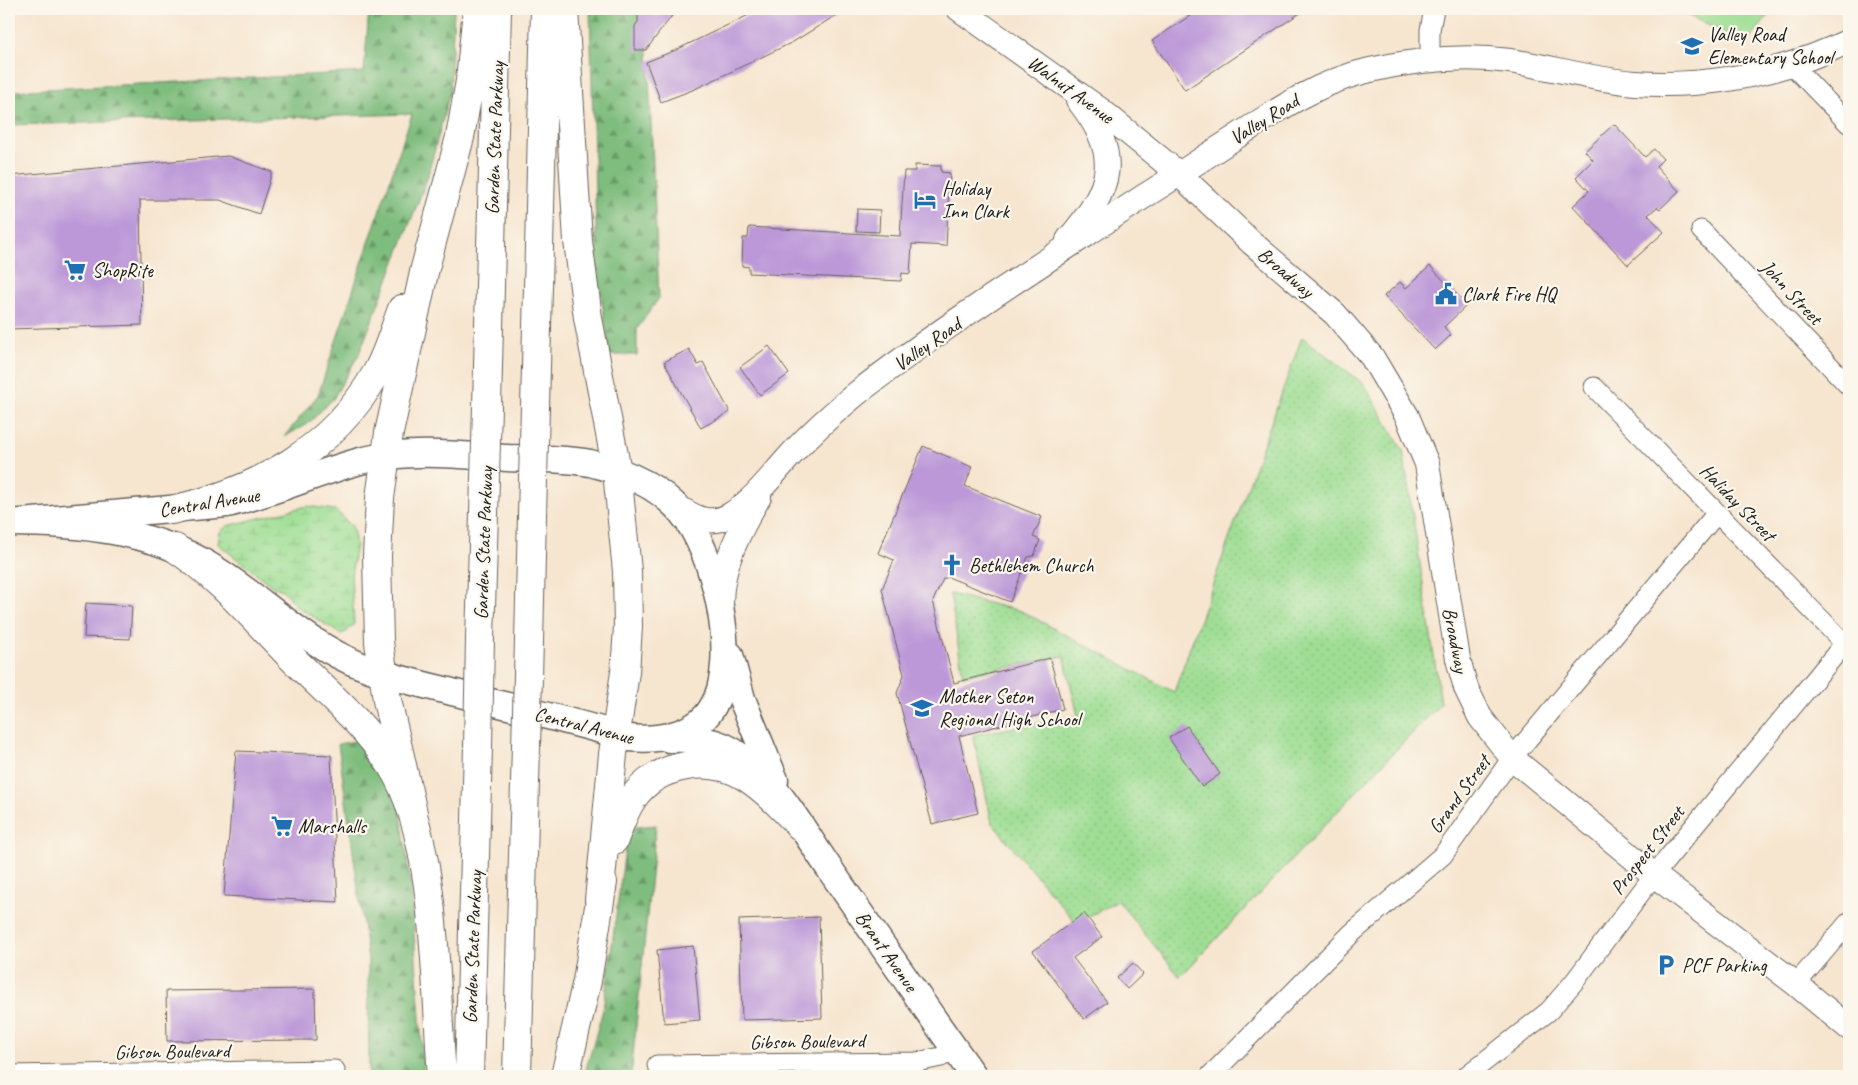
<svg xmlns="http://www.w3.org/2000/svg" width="1858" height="1085" font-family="Caveat,sans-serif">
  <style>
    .green { fill: #9fde94; stroke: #5e7d58 }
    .forest { fill: url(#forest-firs); stroke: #4e6c4d }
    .wetland { fill: url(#wetland-marsh); stroke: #5e7d58 }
    .park { fill: url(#park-dots); stroke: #5e7d58 }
    .building { fill: #bc98d8 }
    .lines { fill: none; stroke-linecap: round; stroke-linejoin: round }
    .minor-casing { stroke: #68625b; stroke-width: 21 }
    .tertiary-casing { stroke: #68625b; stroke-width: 26 }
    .secondary-casing { stroke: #68625b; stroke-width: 29 }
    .motorway-casing { stroke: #68625b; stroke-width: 30 }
    .minor { stroke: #fff; stroke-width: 19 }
    .tertiary { stroke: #fff; stroke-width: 24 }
    .secondary { stroke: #fff; stroke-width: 26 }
    .motorway { stroke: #fff; stroke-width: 28 }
    .motorway-bridge-casing { stroke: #68625b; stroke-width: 30; stroke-linecap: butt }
    .motorway-bridge { stroke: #fff; stroke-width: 28 }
    .labels { text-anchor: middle; stroke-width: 4.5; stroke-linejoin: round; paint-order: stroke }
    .poi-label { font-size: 20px; fill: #1c1c1c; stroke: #fbf7ec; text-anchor: start }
    .street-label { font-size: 20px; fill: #1c1c1c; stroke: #fbf7ec }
  </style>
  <defs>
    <pattern id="forest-firs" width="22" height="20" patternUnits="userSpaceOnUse" patternTransform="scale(1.25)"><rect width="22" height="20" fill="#7fbd7e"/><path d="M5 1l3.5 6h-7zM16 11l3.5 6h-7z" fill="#679966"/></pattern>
    <pattern id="wetland-marsh" width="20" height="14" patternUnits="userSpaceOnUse" patternTransform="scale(1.25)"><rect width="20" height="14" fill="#9fde94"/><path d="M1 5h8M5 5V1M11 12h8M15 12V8" fill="none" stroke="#88be7f"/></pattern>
    <pattern id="park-dots" width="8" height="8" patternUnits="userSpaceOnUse" patternTransform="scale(1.25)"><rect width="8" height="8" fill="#9fde94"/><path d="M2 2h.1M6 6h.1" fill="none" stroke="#88be7f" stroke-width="1.8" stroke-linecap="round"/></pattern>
  </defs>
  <rect width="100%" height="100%" fill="#fbf7ec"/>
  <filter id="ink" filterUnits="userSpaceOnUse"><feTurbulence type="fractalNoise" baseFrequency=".02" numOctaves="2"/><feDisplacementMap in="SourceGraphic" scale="10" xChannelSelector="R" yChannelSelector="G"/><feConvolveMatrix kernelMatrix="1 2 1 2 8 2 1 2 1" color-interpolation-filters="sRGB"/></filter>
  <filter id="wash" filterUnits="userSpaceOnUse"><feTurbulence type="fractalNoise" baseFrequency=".0096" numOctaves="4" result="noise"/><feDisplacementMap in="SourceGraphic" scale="20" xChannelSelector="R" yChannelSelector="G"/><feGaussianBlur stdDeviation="1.12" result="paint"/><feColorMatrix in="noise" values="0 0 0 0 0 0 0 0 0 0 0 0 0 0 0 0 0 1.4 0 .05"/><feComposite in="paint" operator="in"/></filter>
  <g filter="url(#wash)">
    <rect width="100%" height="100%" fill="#f6e5cf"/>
    <path class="green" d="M 1675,9 L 1773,9 L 1747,44 Z"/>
    <path class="forest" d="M 369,9 L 454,9 L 450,92 L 427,179 L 359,354 L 333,399 L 309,423 L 284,437 L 318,395 L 412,114 L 9,125 L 9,91 L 364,72 Z
      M 590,9 L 646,9 L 659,298 L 637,329 L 637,355 L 610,355 L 597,267 Z
      M 361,740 L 399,799 L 411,888 L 424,1076 L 369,1076 L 368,960 L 338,744 Z
      M 656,825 L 631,1076 L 584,1076 L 603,1010 L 628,828 Z"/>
    <path class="wetland" d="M 307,506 L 335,510 L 352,526 L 356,544 L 351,576 L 354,624 L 348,631 L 341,634 L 296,606 L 283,590 L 272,586 L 218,544 L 220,532 L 227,526 Z"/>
    <path class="park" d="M 1302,337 L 1364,384 L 1403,451 L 1441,703 L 1180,977 L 1118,901 L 1076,923 L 992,823 L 973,735 L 1078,716 L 1064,656 L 963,676 L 950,594 L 1021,611 L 1174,692 Z"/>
    <g id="blocks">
      <path class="building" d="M 638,9 L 677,9 L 646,50 L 635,50 L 635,26 L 638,22 Z
        M 761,9 L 846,9 L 793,42 L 695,89 L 661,102 L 646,62 L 676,50 Z
        M 1200,9 L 1306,9 L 1185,90 L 1152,41 Z
        M 1614,124 L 1645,157 L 1654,149 L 1663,159 L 1656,166 L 1679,191 L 1660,209 L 1657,207 L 1648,215 L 1664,232 L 1628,265 L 1573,206 L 1589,191 L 1576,177 L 1593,160 L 1585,151 Z
        M 228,156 L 272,172 L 259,214 L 220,200 L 140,200 L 142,325 L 9,329 L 9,176 Z
        M 915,165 L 941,166 L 941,172 L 950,173 L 946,246 L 912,244 L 910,274 L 902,273 L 901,281 L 749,273 L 749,267 L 742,266 L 743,238 L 748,238 L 749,227 L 900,236 L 904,171 L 915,171 Z
        M 857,209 L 880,210 L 879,232 L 856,231 Z
        M 1430,266 L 1467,305 L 1444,327 L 1451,335 L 1435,350 L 1384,296 L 1400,282 L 1406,288 Z
        M 769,346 L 789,374 L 760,395 L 740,367 Z
        M 689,349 L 698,365 L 703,362 L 730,412 L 701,428 L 664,362 Z
        M 923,446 L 972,467 L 965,486 L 1042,517 L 1033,537 L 1040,540 L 1034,556 L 1028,557 L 1010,602 L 948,577 L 943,579 L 933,601 L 954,683 L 1050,658 L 1063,709 L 959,736 L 978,813 L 932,824 L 897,693 L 904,675 L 882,589 L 894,560 L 878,553 Z
        M 86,603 L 132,606 L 130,639 L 84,637 Z
        M 1187,726 L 1220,774 L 1202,787 L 1169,738 Z
        M 236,751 L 331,755 L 338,902 L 224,896 Z
        M 1084,913 L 1102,937 L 1073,958 L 1107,1002 L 1084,1019 L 1033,951 Z
        M 819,917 L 822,1018 L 742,1020 L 739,920 Z
        M 693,946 L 700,1020 L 664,1023 L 657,950 Z
        M 1133,963 L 1143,974 L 1127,989 L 1117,978 Z
        M 315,989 L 316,1040 L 167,1041 L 166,991 Z"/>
    </g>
  </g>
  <g filter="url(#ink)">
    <use href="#blocks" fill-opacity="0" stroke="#68625b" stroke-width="1"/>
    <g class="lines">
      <g class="minor-casing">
        <path id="minor" d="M 1430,61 L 1430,30 L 1434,9
          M 1792,65 L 1849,124
          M 1701,230 L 1849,386
          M 1594,387 L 1849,648
          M 1796,984 L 1849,922
          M 657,1065 L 917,1062 L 941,1057 L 955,1049
          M 9,1075 L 335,1070
          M 1210,1076 L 1352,933 L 1443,855 L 1512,758 L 1717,513
          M 1466,1076 L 1549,1011 L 1574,982 L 1654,875 L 1849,638"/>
      </g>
      <g class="tertiary-casing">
        <path id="tertiary" d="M 959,9 L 1102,111 L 1179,174 L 1252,243 L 1335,314 L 1372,357 L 1407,416 L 1427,464 L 1458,659 L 1466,688 L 1480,717 L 1512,758 L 1654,875 L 1796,984 L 1849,1028
          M 1068,240 C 1112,188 1123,157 1078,100
          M 675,505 C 693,517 710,527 730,515 C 753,501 770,478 788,458 C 808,435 832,414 856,394 C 947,323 1047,261 1143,197 C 1175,177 1207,156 1239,135 C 1280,108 1321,81 1370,70 C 1415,60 1464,55 1510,61 C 1552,67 1593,80 1635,83 C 1710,88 1782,73 1849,41
          M 721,603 C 721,565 740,529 759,497"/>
      </g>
      <g class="secondary-casing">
        <path id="secondary" d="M 9,523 C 75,523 152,530 210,566 C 263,598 303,643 362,666 C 392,678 425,685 456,693 C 514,708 572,721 629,738 C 658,741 696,735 712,708 C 741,662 715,551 681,512 C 659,486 623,471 590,463 C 564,458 535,459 508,458 C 461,455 411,449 364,460 C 318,472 274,493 227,504 L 10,523
          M 730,655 L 742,699 L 775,780
          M 669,739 C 695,738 718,739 740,756 C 776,781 804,832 829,868 C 877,938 925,1008 974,1076"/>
      </g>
      <g class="motorway-casing">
        <path id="motorway" d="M 564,9 L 578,241 L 588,318 L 617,471 L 627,571 L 628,627 L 625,672 L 613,754 L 599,900
          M 487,406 L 497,9
          M 535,407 L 545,9
          M 171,510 C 256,492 333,450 377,372 C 388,352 394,330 402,309
          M 175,548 C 219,577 254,619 291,657 C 325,691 365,724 391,765 C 438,838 435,989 442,1076
          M 480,638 L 484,514
          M 529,641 L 532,515
          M 413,813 L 387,700 L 379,642 L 377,556 L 380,498 L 389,433 L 425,268 L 460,137 L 470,81 L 477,9
          M 614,840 C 619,826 624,811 633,798 C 657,763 711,755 746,777 C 766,790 784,809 800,826
          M 469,1076 L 478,747
          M 517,1076 L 526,746
          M 565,1076 L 587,981 L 603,882"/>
      </g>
      <use href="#minor" class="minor"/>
      <use href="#tertiary" class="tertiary"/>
      <use href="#secondary" class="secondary"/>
      <use href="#motorway" class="motorway"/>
      <g class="motorway-bridge-casing">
        <path id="motorway-bridge" d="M 484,514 L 487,406
          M 532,515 L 535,407
          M 526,746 L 529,641
          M 478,747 L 480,638"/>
      </g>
      <use href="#motorway-bridge" class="motorway-bridge"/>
    </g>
  </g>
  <defs>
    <g id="school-bare" transform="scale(1.725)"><path d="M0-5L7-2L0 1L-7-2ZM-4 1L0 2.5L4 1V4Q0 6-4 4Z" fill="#1f6fb2" stroke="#fbf7ec" stroke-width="2.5" paint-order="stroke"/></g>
    <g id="hotel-bare" transform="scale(1.725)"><path d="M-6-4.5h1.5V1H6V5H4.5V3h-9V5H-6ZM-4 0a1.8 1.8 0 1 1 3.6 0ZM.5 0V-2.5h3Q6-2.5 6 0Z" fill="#1f6fb2" stroke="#fbf7ec" stroke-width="2.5" paint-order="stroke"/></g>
    <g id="supermarket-bare" transform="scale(1.725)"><path d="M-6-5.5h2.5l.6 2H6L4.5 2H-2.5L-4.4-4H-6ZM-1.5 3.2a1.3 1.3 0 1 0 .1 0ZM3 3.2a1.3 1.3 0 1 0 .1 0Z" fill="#1f6fb2" stroke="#fbf7ec" stroke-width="2.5" paint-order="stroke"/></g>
    <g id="civic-bare" transform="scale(1.725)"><path d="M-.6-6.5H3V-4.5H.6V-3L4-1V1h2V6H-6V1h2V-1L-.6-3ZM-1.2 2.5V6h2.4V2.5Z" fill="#1f6fb2" stroke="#fbf7ec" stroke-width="2.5" paint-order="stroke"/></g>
    <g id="church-bare" transform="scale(1.725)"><path d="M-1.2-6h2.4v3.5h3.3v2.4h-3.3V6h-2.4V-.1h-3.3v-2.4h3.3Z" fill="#1f6fb2" stroke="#fbf7ec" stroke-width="2.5" paint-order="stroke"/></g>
    <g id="parking-bare" transform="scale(1.725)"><path d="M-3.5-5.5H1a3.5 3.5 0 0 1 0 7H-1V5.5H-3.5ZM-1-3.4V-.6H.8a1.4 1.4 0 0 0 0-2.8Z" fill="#1f6fb2" stroke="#fbf7ec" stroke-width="2.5" paint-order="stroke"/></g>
  </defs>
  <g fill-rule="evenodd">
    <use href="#school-bare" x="1692" y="46"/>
    <use href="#hotel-bare" x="925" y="200"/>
    <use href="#supermarket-bare" x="75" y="270"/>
    <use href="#civic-bare" x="1446" y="294"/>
    <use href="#church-bare" x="952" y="565"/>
    <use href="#school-bare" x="922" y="708"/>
    <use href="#supermarket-bare" x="282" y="826"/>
    <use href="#parking-bare" x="1666" y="965"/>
  </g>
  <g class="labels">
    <g class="poi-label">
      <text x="1708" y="41">Valley Road<tspan x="1708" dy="23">Elementary School</tspan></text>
      <text x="942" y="195">Holiday<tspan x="942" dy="23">Inn Clark</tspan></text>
      <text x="92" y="277">ShopRite</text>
      <text x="1462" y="301">Clark Fire HQ</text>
      <text x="969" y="572">Bethlehem Church</text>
      <text x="939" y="703">Mother Seton<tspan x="939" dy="23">Regional High School</tspan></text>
      <text x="298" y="833">Marshalls</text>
      <text x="1682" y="972">PCF Parking</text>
    </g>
    <g class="street-label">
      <text transform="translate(1071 89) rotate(36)" y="7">Walnut Avenue</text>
      <text transform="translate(1264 119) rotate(-32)" y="7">Valley Road</text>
      <text transform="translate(494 138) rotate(-88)" y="7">Garden State Parkway</text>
      <text transform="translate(1286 272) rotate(40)" y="7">Broadway</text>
      <text transform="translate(1792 292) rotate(47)" y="7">John Street</text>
      <text transform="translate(927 344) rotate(-35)" y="7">Valley Road</text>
      <text transform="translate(209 502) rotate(-9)" y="7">Central Avenue</text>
      <text transform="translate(1738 502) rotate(46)" y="7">Haliday Street</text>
      <text transform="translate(483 543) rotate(-88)" y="7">Garden State Parkway</text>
      <text transform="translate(1456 640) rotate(79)" y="7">Broadway</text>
      <text transform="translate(584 725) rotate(14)" y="7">Central Avenue</text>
      <text transform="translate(1459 794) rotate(-54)" y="7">Grand Street</text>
      <text transform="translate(1647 850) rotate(-52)" y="7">Prospect Street</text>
      <text transform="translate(472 947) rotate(-88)" y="7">Garden State Parkway</text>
      <text transform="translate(887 951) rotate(55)" y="7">Brant Avenue</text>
      <text transform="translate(807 1041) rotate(-1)" y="7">Gibson Boulevard</text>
      <text transform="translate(172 1051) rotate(-1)" y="7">Gibson Boulevard</text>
    </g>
  </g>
  <rect width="1858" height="1085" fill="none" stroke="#fbf7ec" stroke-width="30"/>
</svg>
